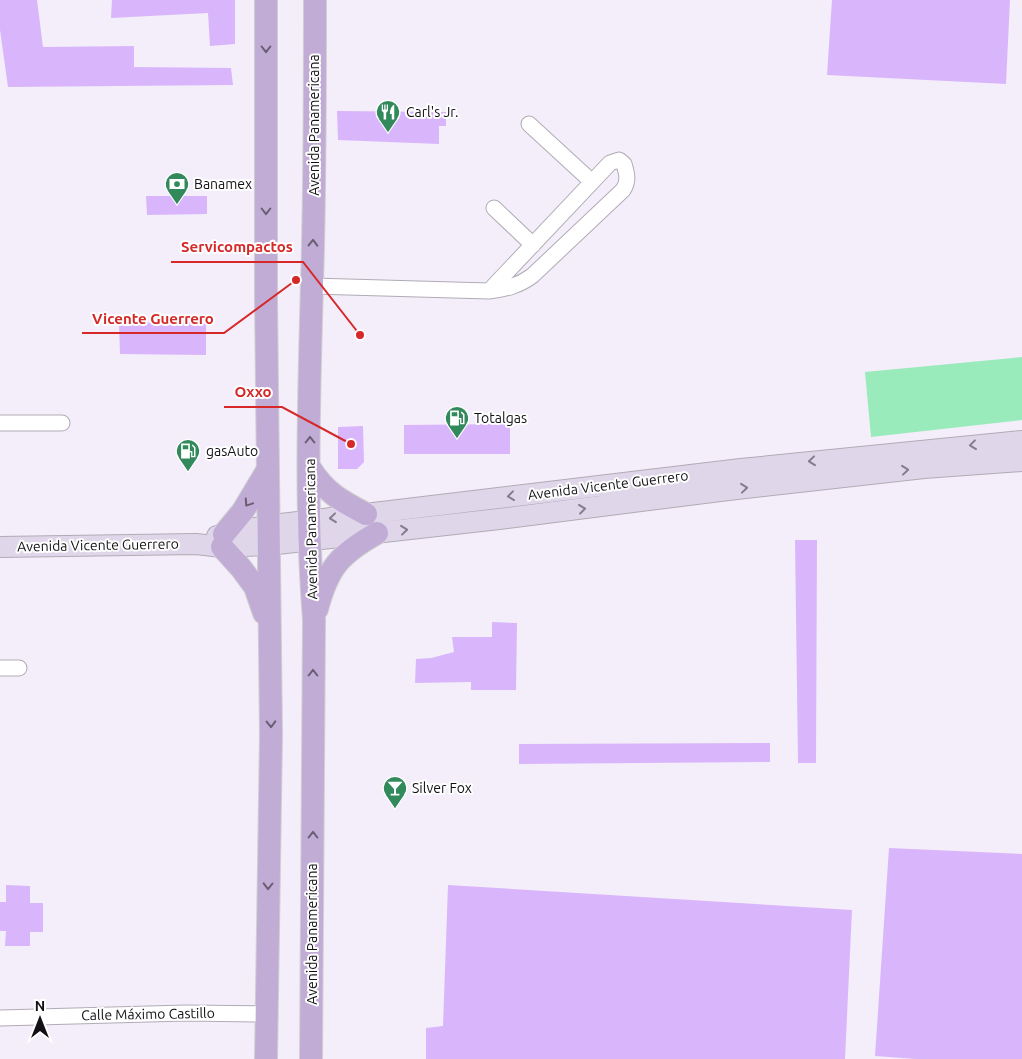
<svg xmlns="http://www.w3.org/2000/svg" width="1022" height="1059" font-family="Ubuntu,sans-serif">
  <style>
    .green { fill: #99ebbb }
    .building { fill: #d9b6fb }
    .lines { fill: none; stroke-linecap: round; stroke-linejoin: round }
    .street-casing { stroke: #b0abb5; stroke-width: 17 }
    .secondary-casing { stroke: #b0abb5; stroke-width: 22 }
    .primary-casing { stroke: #d0cfd0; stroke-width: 24 }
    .street { stroke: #fff; stroke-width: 15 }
    .secondary { stroke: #e0d6ea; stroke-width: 20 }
    .primary { stroke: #c1acd6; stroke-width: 22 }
    .oneway { stroke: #6a5e75 }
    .oneway2 { stroke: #837d8a }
    .labels { text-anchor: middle; stroke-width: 4; stroke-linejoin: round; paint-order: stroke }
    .poi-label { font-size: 14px; fill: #121014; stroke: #fefefe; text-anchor: start }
    .street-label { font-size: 14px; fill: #121014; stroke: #fefefe }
    .leader { fill: none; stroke: #d62828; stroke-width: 2 }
    .callout-dot { fill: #d62828; stroke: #fefefe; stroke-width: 2 }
    .callout-label { font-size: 15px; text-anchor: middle; font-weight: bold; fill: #d62828; stroke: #fefefe; stroke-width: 4; stroke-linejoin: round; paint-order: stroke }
  </style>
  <rect width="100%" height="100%" fill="#f4eefa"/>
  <path class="green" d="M 1022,357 L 1022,420 L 871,437 L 865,372 Z"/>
  <path class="building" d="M 0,0 L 37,0 L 43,47 L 134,46 L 134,67 L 231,68 L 233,85 L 8,87 L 0,30 Z
    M 112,0 L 235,0 L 235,44 L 210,46 L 208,13 L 111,18 Z
    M 832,0 L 1010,0 L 1006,84 L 827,75 Z
    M 337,111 L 446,112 L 446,126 L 439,126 L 439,144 L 338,140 Z
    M 146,196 L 207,196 L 207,214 L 147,215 Z
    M 180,320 L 206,320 L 206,355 L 120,354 L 119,323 L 180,322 Z
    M 510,424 L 510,454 L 404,454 L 404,425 Z
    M 363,426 L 364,462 L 357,469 L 338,469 L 338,427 Z
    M 795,540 L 817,540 L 816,763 L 798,763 Z
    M 492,622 L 517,623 L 516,690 L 471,690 L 471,682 L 415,683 L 416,659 L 431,658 L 454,652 L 452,637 L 492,637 Z
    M 770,743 L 770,762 L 519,764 L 519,744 Z
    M 889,848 L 1022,854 L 1022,1059 L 916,1059 L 875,1056 Z
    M 6,885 L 30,886 L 30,903 L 43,903 L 43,932 L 30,932 L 30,946 L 5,946 L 6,931 L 0,931 L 0,902 L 6,902 Z
    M 448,885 L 852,910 L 845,1059 L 426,1059 L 426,1028 L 443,1026 Z"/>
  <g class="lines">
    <g class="street-casing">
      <path id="street" d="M 529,124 L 591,181
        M 494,208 L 533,245
        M 312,286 L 489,291 C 506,289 518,286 532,276 L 623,190 C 629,181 627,174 624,164 L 619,160 L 610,163 L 489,291
        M 0,423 L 62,423
        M 0,668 L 19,668
        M 0,1018 L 186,1013 L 266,1014"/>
    </g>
    <g class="secondary-casing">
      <path id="secondary" d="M 217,536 L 248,529 L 281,524 L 741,469 L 1022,441
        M 0,547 L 196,544 L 222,547 L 268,545 L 499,519 L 728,490 L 924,468 L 1022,461"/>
    </g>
    <g class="primary-casing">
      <path id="primary" d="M 310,468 C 325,492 341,501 366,514
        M 224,534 L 243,511 L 268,469
        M 222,547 L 241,568 L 255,587 L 264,613
        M 317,609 C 328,567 340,554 377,533
        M 266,1059 L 271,735 L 266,299 L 266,0
        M 311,1059 L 314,620 C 305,508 309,395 312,283 C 315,189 315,94 315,0"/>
    </g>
    <use href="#street" class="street"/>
    <use href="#secondary" class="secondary"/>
    <use href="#primary" class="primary"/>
  </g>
  <defs><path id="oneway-chevron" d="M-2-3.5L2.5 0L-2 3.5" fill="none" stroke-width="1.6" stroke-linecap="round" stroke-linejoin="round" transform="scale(1.25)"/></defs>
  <g class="oneway">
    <use href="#oneway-chevron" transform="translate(266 49) rotate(90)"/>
    <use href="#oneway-chevron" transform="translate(266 211) rotate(90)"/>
    <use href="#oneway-chevron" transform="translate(313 243) rotate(-89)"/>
    <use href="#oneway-chevron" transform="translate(310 440) rotate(-90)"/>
    <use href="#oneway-chevron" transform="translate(248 503) rotate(124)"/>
    <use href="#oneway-chevron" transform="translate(313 673) rotate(-90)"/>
    <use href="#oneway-chevron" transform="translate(271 724) rotate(89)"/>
    <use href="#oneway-chevron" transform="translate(313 835) rotate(-90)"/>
    <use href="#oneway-chevron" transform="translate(268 886) rotate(91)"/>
  </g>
  <g class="oneway2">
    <use href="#oneway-chevron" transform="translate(973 445) rotate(173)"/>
    <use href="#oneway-chevron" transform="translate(812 461) rotate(174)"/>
    <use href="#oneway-chevron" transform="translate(905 470) rotate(-6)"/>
    <use href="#oneway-chevron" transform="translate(744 488) rotate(-6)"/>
    <use href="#oneway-chevron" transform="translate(511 496) rotate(173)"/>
    <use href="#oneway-chevron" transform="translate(582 509) rotate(-7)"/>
    <use href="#oneway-chevron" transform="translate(333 518) rotate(174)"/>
    <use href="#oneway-chevron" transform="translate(404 530) rotate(-6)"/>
  </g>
  <defs>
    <g id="restaurant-pin" transform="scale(1.25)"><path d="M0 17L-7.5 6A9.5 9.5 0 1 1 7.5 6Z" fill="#32895c" stroke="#fefefe"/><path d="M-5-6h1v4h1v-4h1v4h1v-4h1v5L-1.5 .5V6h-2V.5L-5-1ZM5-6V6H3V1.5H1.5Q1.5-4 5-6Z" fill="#fff"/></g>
    <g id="bank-pin" transform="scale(1.25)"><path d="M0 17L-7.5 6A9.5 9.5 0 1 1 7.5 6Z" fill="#32895c" stroke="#fefefe"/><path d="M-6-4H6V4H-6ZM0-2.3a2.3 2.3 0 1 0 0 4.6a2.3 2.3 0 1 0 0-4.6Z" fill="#fff"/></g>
    <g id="fuel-pin" transform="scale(1.25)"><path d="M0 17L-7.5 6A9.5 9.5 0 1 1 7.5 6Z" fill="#32895c" stroke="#fefefe"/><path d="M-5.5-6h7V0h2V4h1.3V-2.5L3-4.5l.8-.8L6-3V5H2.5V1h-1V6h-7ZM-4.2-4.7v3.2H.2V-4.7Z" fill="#fff"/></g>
    <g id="bar-pin" transform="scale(1.25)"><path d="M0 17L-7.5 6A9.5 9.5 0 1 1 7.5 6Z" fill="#32895c" stroke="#fefefe"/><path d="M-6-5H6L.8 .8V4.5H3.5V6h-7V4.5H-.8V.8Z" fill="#fff"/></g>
  </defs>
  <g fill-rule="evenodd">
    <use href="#restaurant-pin" x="388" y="112"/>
    <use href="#bank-pin" x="177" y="184"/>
    <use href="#fuel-pin" x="457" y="418"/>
    <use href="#fuel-pin" x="188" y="451"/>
    <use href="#bar-pin" x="395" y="788"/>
  </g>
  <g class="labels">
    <g class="poi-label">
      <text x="406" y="117">Carl's Jr.</text>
      <text x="194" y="189">Banamex</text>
      <text x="474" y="423">Totalgas</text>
      <text x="206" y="456">gasAuto</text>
      <text x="412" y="793">Silver Fox</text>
    </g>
    <g class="street-label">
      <text transform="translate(314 125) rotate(-90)" y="5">Avenida Panamericana</text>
      <text transform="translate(608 485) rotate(-7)" y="5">Avenida Vicente Guerrero</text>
      <text transform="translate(311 529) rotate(-91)" y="5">Avenida Panamericana</text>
      <text transform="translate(98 545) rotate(-1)" y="5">Avenida Vicente Guerrero</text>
      <text transform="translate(312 934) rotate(-90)" y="5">Avenida Panamericana</text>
      <text transform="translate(148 1014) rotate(-1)" y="5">Calle Máximo Castillo</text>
    </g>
  </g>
  <path class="leader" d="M360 335L303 262H171M296 280L224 333H82M351 444L282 407H224"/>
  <g class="callout-dot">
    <circle cx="360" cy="335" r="5"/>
    <circle cx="296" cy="280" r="5"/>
    <circle cx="351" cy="444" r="5"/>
  </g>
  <g class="callout-label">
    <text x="237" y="252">Servicompactos</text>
    <text x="153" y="324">Vicente Guerrero</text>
    <text x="253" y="397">Oxxo</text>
  </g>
  <g transform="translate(40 1019)" stroke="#fefefe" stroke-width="4" paint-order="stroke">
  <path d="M0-4L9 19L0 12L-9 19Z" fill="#121014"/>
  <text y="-8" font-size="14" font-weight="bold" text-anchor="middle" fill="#121014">N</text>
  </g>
</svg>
